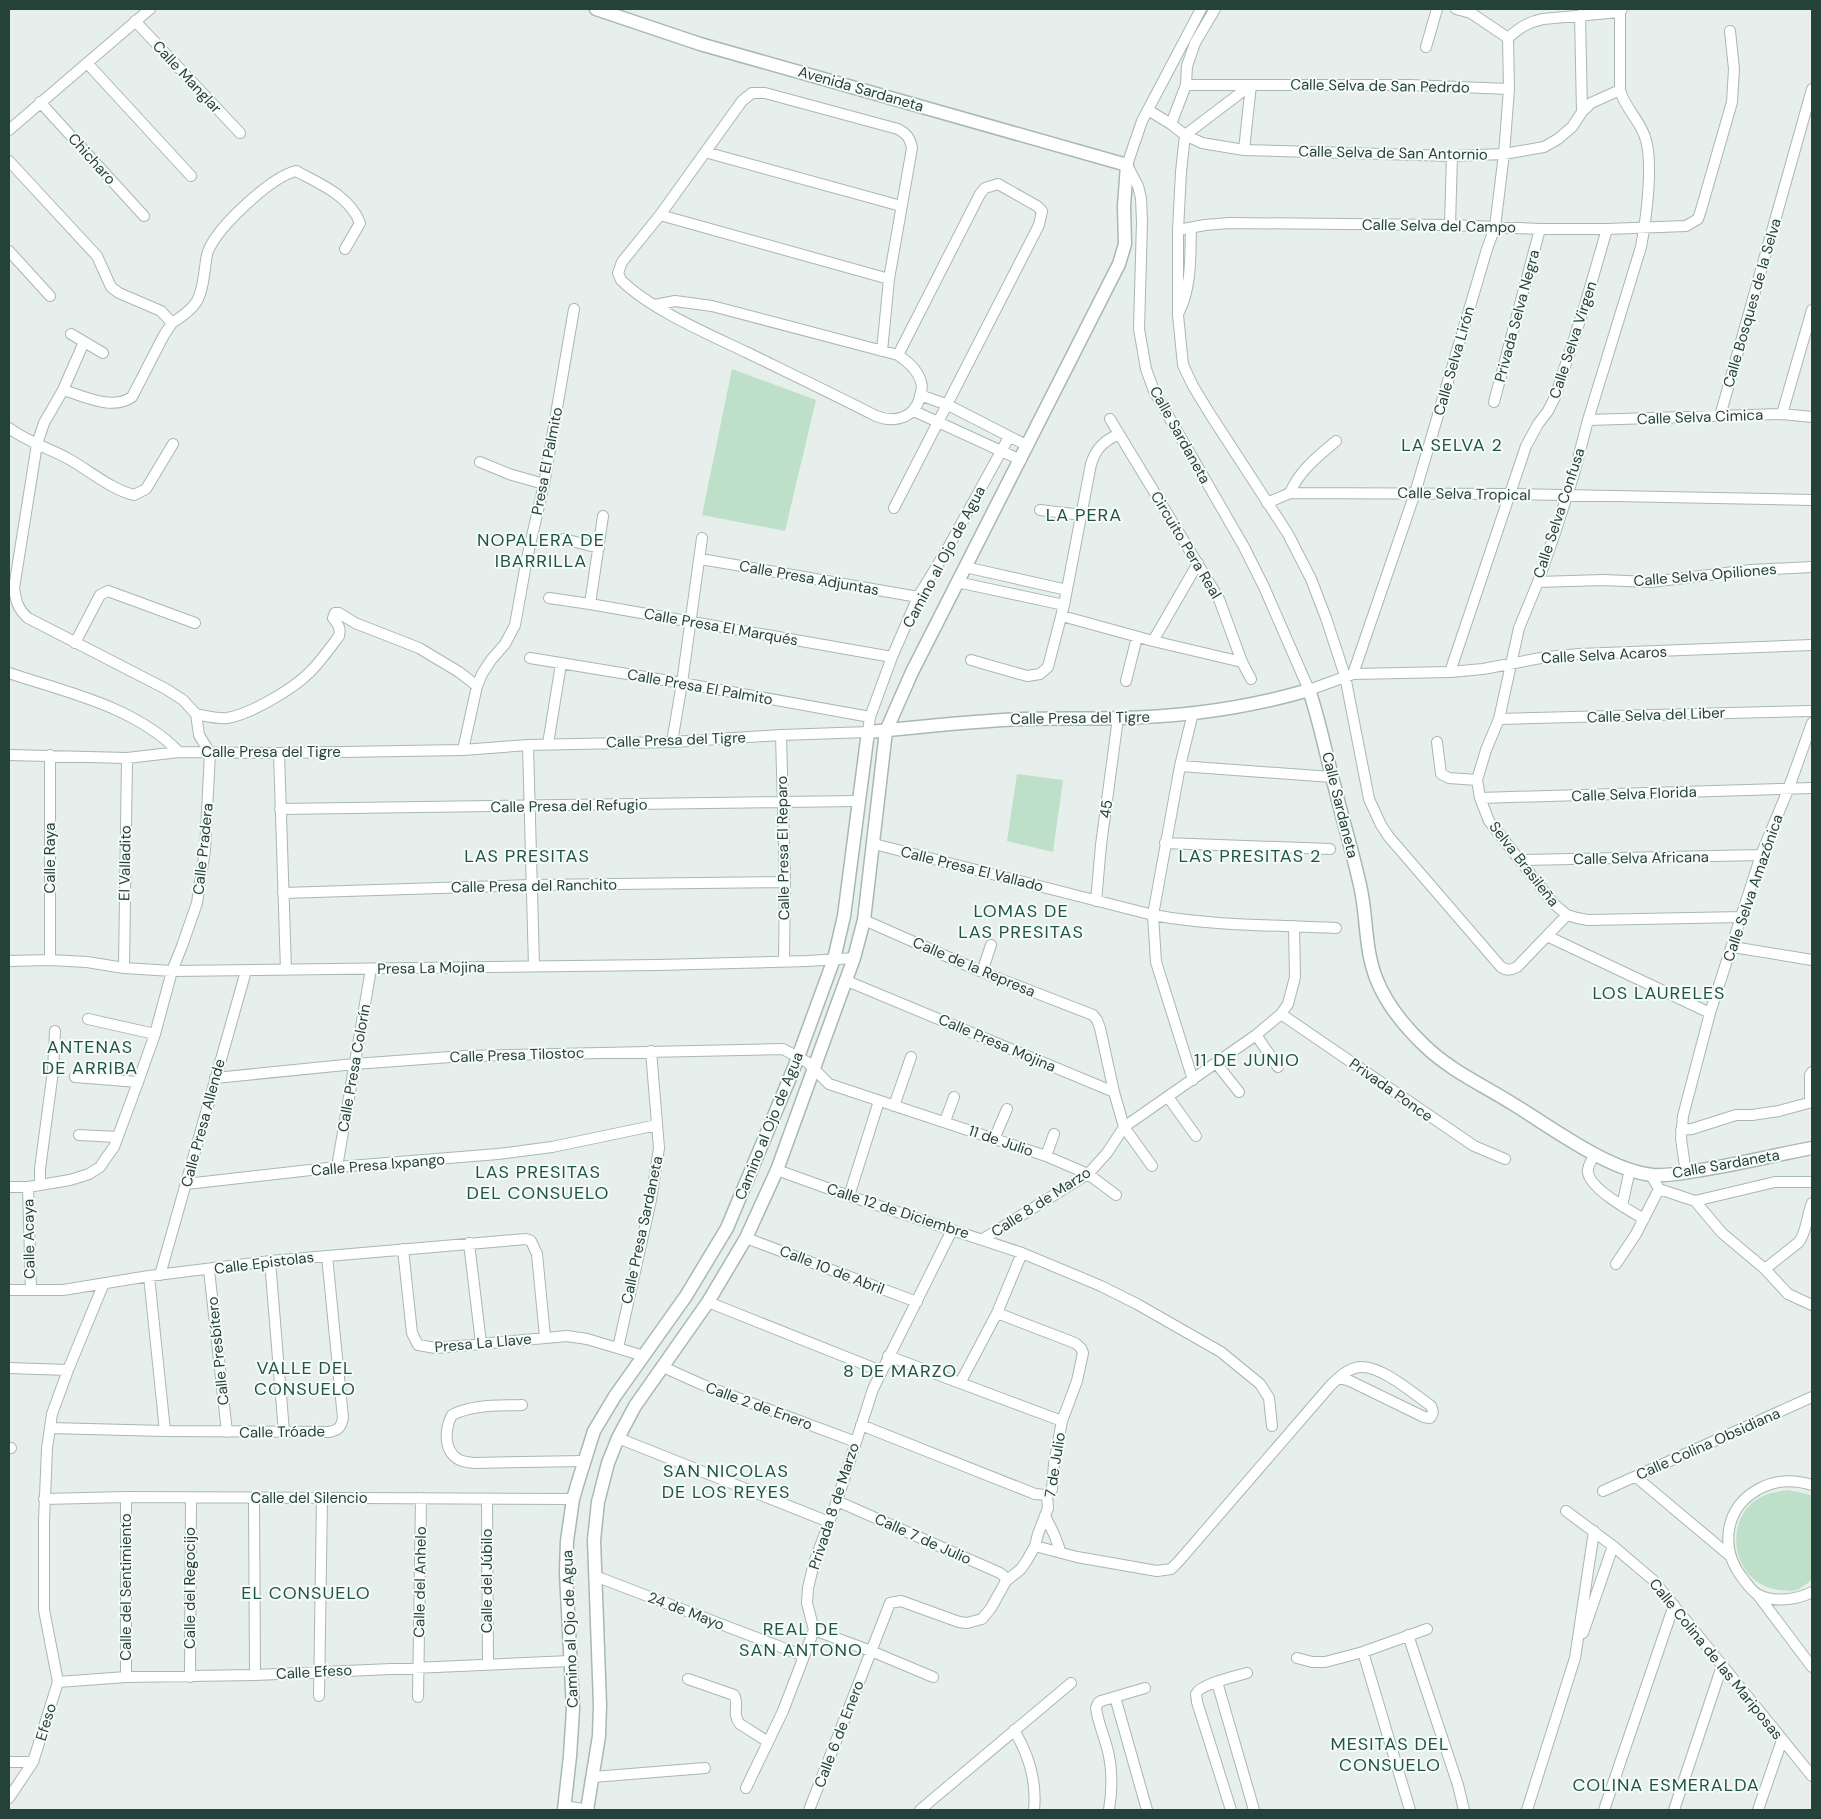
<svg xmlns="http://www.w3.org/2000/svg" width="1821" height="1819" font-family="'DM Sans',sans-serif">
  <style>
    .green { fill: #bfe0c8 }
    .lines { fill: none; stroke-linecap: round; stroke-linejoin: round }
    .minor-casing { stroke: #a8b8b2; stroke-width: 12 }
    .tertiary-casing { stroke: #a8b8b2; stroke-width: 15 }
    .minor { stroke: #fff; stroke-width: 10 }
    .tertiary { stroke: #fff; stroke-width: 12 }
    .labels { text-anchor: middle; stroke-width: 4; stroke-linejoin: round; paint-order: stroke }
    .street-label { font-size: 15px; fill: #24423a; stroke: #f7fbf9 }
    .quarter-label { font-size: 18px; letter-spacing: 1px; fill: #1f5548; stroke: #f7fbf9 }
  </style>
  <rect width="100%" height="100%" fill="#e6efeb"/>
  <path class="green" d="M 732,369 L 816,400 L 785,531 L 702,515 Z
    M 1017,774 L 1063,780 L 1053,852 L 1007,841 Z
    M 1788,1490 L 1812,1495 L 1812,1580 C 1807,1583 1801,1589 1796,1590 C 1792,1592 1785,1590 1781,1590 C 1738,1588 1721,1531 1752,1503 C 1763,1494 1775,1492 1788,1490 Z"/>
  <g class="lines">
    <g class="minor-casing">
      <path id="minor" d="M 1201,9 L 1142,121 L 1127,165 L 1138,186 L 1141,198 L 1142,222 L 1139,329 L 1146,369 L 1154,391 L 1244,547 L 1264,587 L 1309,690 L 1353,674 L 1450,672 L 1483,669 L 1546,657 L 1579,654 L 1812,645
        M 1456,9 L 1471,13 L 1508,38
        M 1580,15 L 1582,112
        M 135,21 L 240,133
        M 1508,38 C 1519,28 1528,22 1543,19 L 1620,12
        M 1426,47 L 1437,9
        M 87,63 L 191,176
        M 1186,85 L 1409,85 L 1509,89
        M 1251,85 L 1185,135 L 1181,172 L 1178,230 L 1178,315 L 1183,365 L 1193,386 L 1210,414 L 1288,534 L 1311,579 L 1326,618 L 1345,676 L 1369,799 L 1381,825 L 1389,837 L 1501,967 C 1507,971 1511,970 1517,967 L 1567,915
        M 1620,90 C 1624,107 1639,119 1645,137 C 1654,162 1646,220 1641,247 L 1588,420 L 1574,474 L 1556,530 L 1538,582 L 1519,628 L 1499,719 L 1486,750 L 1477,780 L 1480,798 L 1489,821 L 1554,904 L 1567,915 L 1577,918 L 1588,920 L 1742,917
        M 40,102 L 144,216
        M 1148,110 L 1171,124 L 1185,135 L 1202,143 L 1244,150 L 1452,156 L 1504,154 L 1544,147 L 1558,139 L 1572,127 L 1582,112 L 1591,103 L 1620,90 L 1620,12 L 1622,9
        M 1171,124 L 1186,85 L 1187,66 L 1195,43 L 1215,9
        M 9,130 L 150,9
        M 1244,150 L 1251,85
        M 705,152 L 901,206
        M 9,161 L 97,256 L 111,287 L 119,293 L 161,311 L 172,323 L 164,335 L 132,397 C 112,411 84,396 63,390
        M 660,215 L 889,279
        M 1450,225 L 1452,156
        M 1178,230 L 1205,225 L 1229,223 L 1450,225 L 1540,229 L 1607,229 L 1686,226 L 1698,219 L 1701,210 L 1732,102 L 1734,69 L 1730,31
        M 9,251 L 50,296
        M 655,305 L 675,301 L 712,306 L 898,355 C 907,361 918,370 921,382 C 923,387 921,392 920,397 C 914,419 894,423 876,416 C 833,394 789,373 746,352 C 708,334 650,309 621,280 L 618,273 L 622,262 L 660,215 L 742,101 L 752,93 L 765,93 L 898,129 C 907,134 910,138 912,148 L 889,279 L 882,351
        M 1179,312 C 1192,286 1190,256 1191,228
        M 172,323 C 199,306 201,299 205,268 C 206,262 206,254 209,249 C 220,225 271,177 296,171 C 320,184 350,196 360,223 L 345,249
        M 71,334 L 103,353
        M 920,395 L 948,405 L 1028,446
        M 1494,402 L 1540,229
        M 914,411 L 1021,460
        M 1782,414 L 1812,310
        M 1720,416 L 1812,89
        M 1110,419 L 1219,599 L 1242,662 L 1251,679
        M 1588,420 L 1782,414 L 1812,417
        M 9,428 C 26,441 48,448 67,458 C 89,470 110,489 134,495 L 146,489 L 173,444
        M 480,462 L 509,474 L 544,484
        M 1290,493 C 1299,471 1318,456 1336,441
        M 1267,503 L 1290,493 L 1511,494 L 1812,500
        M 894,508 L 1039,225 L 1042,211 L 1037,206 L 998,184 L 985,188 L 980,194 L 898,355
        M 1040,510 L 1082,515
        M 564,539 L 599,548
        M 701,559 L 918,597
        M 965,567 L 1067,590
        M 957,582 L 1064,605
        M 1538,582 L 1603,580 L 1650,582 L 1751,570 L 1812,567
        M 549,598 L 590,604 L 892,657
        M 590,604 L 603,516
        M 1062,616 L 1153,641 L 1242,662
        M 1153,641 L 1198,563
        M 75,643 L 100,595 L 108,591 L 195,623
        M 530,658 L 682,683 L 870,717
        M 971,660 L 1027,676 L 1040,674 L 1048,667 L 1064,605 L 1091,464 C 1096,448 1104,441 1119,434
        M 1450,672 L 1526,446 L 1538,424 L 1548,411 L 1555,397 L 1585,305 L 1607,229
        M 9,673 C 68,693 134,706 179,752
        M 1353,674 L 1415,493 L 1487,249 L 1495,227 L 1504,154 L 1509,89 L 1508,38
        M 1126,681 L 1137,637
        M 1193,713 L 1180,766 L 1153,915 L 1156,962 L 1193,1080
        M 196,714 C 206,716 217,719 227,718 C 251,714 293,689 310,672 C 321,661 330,648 339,636 C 341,628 338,624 333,618 L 335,613 L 339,613 L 355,623 L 419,648 L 459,672 L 477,686
        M 1499,719 L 1812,711
        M 781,735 L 785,882 L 784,961
        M 672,742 L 682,683 L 702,538
        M 1437,742 L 1441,774 L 1449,778 L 1477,780
        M 548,744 L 561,664
        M 528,745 L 534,966
        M 463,750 L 477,686 L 482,674 L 491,660 L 505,644 L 515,625 L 527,558 L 544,484 L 574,309
        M 279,753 L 286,970
        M 9,755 L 127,758 L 179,752 L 279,753 L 463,750 L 528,745 L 672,742 L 781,735 L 868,732 L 870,717 L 892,657 L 918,597 L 949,546 L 1009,437
        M 1180,766 L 1332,777
        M 1480,798 L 1812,788
        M 280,809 L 858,801
        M 1165,843 L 1330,849
        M 874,844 L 1153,915 C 1213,926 1275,925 1336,928
        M 1520,860 L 1761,855
        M 283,893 L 532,885 L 785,882
        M 1096,901 L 1101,845 L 1118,718
        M 864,920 L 982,972 L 1093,1015 L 1097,1020 L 1100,1028 L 1114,1092 L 1124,1127 L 1152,1166
        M 1547,936 L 1710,1013
        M 1733,947 L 1812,960
        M 50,960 L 50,755
        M 9,961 L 50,960 L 87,962 L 124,968 L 172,971 L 658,965 L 808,961 L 854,958
        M 124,968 L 127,758
        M 982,972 L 991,945
        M 847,981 L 1114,1092
        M 1281,1014 L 1474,1146 L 1505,1159
        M 88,1019 L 155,1034
        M 1256,1035 L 1278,1067
        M 1216,1063 L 1239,1092
        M 75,1077 L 138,1082
        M 215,1078 L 355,1064 L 464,1056 L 783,1049 L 807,1062 L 829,1084 L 1046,1156 L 1088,1174 L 1116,1195
        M 1168,1097 L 1196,1136
        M 1810,1101 L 1810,1075 L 1812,1072
        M 894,1106 L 911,1057
        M 945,1121 L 954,1097
        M 1681,1130 L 1692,1129 L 1736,1115 L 1752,1115 L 1779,1111 L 1812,1102
        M 79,1135 L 117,1137
        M 994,1139 L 1007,1109
        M 1595,1154 C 1592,1160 1587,1166 1588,1172 C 1589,1188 1630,1211 1644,1219
        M 1046,1156 L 1054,1134
        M 337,1167 L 371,969
        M 777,1170 L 849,1196 L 1022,1253 L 1101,1286 L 1137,1304 L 1221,1352 L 1260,1384 L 1269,1398 L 1272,1426
        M 1686,1173 L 1681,1139 L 1683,1116 L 1710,1013 L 1761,855 L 1788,790 L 1812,723
        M 186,1184 L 337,1167 L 498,1154 L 552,1147 L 657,1125
        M 40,1185 L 40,1169 L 53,1071 L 55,1031
        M 9,1187 L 28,1187 L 70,1180 L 89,1174 L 100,1167 L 106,1158 L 114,1147 L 138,1082 L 155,1034 L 172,971 L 182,946 L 197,903 L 205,850 L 210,753 L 199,735 L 196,714 L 183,700 L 166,689 L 28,618 C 18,609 16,602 14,588 L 37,444 L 44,423 L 63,390 L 84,342
        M 28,1187 L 31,1290
        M 1659,1189 L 1695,1201 L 1775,1182 L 1812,1182
        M 849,1196 L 879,1101
        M 1695,1201 L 1722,1233 L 1765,1269 L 1788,1294 L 1812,1305
        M 1622,1206 L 1630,1169
        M 746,1238 L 917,1302
        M 983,1239 L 1088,1174 L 1107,1153 L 1124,1127 L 1256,1035 L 1281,1014 L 1288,1004 L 1295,977 L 1294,926
        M 469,1243 L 481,1343
        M 403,1249 L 412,1333 L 418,1345 L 436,1348 L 567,1336 L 587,1339 L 644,1356
        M 270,1261 L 284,1432
        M 1616,1264 L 1636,1234 L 1659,1189 L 1651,1175
        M 1765,1269 L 1799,1242 C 1807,1231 1807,1215 1812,1203
        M 209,1270 L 227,1432
        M 160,1275 L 246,971
        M 149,1276 L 165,1431
        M 9,1290 L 63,1290 L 149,1276 L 270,1261 L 526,1239 L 531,1241 L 537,1254 L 545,1337
        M 708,1302 L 881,1371
        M 997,1313 L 1075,1343 L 1081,1348 L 1083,1353 L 1077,1381 L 1062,1421 L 1054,1464 L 1052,1489 L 1047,1495
        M 618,1348 L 651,1200 L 659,1148 L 651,1051
        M 888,1356 L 1062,1421
        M 663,1367 L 703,1385 L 856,1442
        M 9,1368 L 68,1370
        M 960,1383 L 997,1313 L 1022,1253
        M 522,1405 C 500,1406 473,1404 452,1415 C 445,1428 443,1450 458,1459 C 462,1462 469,1462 473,1463 L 584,1461
        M 861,1425 L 1035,1494 L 1047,1495
        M 50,1428 L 165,1431 L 329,1432 C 339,1430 341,1427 343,1418 L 327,1256
        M 618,1438 L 829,1522
        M 9,1448 L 11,1448
        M 1636,1477 L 1729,1555
        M 1812,1485 C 1793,1479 1774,1480 1757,1490 C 1723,1510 1720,1551 1744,1580 C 1747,1584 1752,1591 1757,1594 C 1772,1603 1797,1600 1812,1592
        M 1603,1491 L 1812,1397
        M 254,1498 L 255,1675
        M 44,1499 L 126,1497 L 573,1499
        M 487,1499 L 488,1664
        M 837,1501 L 1000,1573 L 1004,1576 L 1006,1581
        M 1566,1511 L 1613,1546 L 1653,1580 L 1812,1776
        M 1045,1516 L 1054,1534 L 1061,1553
        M 1035,1546 L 1077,1557 L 1157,1571 L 1171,1569 L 1179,1561 L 1330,1386 C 1338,1378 1348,1368 1360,1367 C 1381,1365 1414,1394 1431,1406 C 1434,1412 1433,1414 1430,1418 L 1424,1417 L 1350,1381 L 1340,1378
        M 595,1576 L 804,1656
        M 1757,1594 L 1812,1667
        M 814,1630 L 871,1651 L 933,1677
        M 1583,1633 L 1613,1546
        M 1408,1635 L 1458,1785 L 1464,1810
        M 1363,1652 L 1410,1810
        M 1297,1658 L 1312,1662 L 1325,1662 L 1363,1652 L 1427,1629
        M 126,1677 L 126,1497
        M 190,1677 L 191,1499
        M 688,1679 L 734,1695 C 740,1705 731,1713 740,1724 L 768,1742
        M 58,1682 L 126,1677 L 255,1675 L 570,1661
        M 1217,1682 L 1254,1810
        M 319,1696 L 322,1498
        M 418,1697 L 421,1498
        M 1115,1697 L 1147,1810
        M 1014,1730 C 1029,1755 1037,1781 1034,1810
        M 9,1762 L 33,1762
        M 593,1777 L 705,1768
        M 746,1788 L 783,1711 L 814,1630 L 807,1603 L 808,1588 L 814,1563 L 837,1501 L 873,1389 L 952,1230
        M 9,1798 L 33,1762 L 58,1682 L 44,1610 L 44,1521 L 47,1448 L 52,1414 L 68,1370 L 104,1283
        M 564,1806 L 589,1810
        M 809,1810 L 890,1603 L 901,1601 L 959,1622 L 967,1623 L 982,1619 L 991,1608 L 1006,1581 L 1021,1569 L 1027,1560 L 1035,1546 L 1038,1534 L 1048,1508 L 1047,1495
        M 920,1810 L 1071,1683
        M 1109,1810 C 1112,1791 1113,1775 1109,1756 C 1106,1740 1098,1724 1096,1708 L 1098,1703 L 1101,1701 L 1145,1688
        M 1231,1810 L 1197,1702 C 1197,1699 1196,1696 1196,1694 C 1200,1684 1237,1676 1247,1673
        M 1527,1810 L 1575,1658 L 1594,1531
        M 1604,1810 L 1674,1605
        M 1674,1810 L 1722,1666
        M 1758,1810 L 1782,1740"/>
    </g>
    <g class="tertiary-casing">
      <path id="tertiary" d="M 564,1810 L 570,1756 L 573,1709 L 566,1573 L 567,1541 L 573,1499 L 578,1482 L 594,1431 L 615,1396 L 686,1296 L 727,1228 L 794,1068 L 834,959 L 844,916 L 868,732 C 920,727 971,721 1023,719 C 1055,718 1086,719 1118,718 C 1183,717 1247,708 1309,690 C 1320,722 1326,755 1335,788 C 1343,822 1354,856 1361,890 C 1367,919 1365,950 1376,978 C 1386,1004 1405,1027 1425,1046 C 1451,1071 1483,1085 1513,1104 C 1551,1127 1609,1171 1653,1175 C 1669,1176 1685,1173 1701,1170 C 1738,1164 1775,1155 1812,1148
        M 587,1810 L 599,1736 L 600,1705 L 594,1540 L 598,1502 L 608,1463 L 618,1438 L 635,1406 L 708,1302 L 746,1238 L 777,1170 L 854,958 L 864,920 L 886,731 L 912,672 L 1119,264 L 1125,244 L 1124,206 L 1127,165 L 700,44 L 596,9"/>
    </g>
    <use href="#minor" class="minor"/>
    <use href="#tertiary" class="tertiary"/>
  </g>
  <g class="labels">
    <g class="street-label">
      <text transform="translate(187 77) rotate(47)" y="5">Calle Manglar</text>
      <text transform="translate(1380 86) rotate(1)" y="5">Calle Selva de San Pedrdo</text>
      <text transform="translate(861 89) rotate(16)" y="5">Avenida Sardaneta</text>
      <text transform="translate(1393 153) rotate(1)" y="5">Calle Selva de San Antornio</text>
      <text transform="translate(92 159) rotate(48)" y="5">Chicharo</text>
      <text transform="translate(1439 226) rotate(1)" y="5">Calle Selva del Campo</text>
      <text transform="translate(1752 303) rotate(-74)" y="5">Calle Bosques de la Selva</text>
      <text transform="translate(1517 316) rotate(-75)" y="5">Privada Selva Negra</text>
      <text transform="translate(1573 340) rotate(-72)" y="5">Calle Selva Virgen</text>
      <text transform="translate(1454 361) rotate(-74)" y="5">Calle Selva Lirón</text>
      <text transform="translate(1700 417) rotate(-2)" y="5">Calle Selva Cimica</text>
      <text transform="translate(1180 435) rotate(61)" y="5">Calle Sardaneta</text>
      <text transform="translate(547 461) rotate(-79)" y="5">Presa El Palmito</text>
      <text transform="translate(1464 494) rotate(1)" y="5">Calle Selva Tropical</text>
      <text transform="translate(1559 513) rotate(-72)" y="5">Calle Selva Confusa</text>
      <text transform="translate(1186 545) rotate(59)" y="5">Circuito Pera Real</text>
      <text transform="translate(944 557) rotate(-62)" y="5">Camino al Ojo de Agua</text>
      <text transform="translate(1705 575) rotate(-5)" y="5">Calle Selva Opiliones</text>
      <text transform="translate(809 578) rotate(10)" y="5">Calle Presa Adjuntas</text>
      <text transform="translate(721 627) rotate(10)" y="5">Calle Presa El Marqués</text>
      <text transform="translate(1604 655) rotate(-3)" y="5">Calle Selva Acaros</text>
      <text transform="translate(700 687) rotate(10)" y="5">Calle Presa El Palmito</text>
      <text transform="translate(1656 715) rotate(-2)" y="5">Calle Selva del Liber</text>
      <text transform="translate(1080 718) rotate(-1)" y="5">Calle Presa del Tigre</text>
      <text transform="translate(676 740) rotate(-2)" y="5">Calle Presa del Tigre</text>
      <text x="271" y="757">Calle Presa del Tigre</text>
      <text transform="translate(1634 794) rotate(-2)" y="5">Calle Selva Florida</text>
      <text transform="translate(1340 805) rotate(76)" y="5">Calle Sardaneta</text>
      <text transform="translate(569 806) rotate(-1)" y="5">Calle Presa del Refugio</text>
      <text transform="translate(1106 809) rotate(-82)" y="5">45</text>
      <text transform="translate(783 848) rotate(-91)" y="5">Calle Presa El Reparo</text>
      <text transform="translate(203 849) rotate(-84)" y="5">Calle Pradera</text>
      <text transform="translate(50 858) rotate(-90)" y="5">Calle Raya</text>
      <text transform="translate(1641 858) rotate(-1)" y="5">Calle Selva Africana</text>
      <text transform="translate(125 863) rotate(-89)" y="5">El Valladito</text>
      <text transform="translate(1524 864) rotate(52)" y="5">Selva Brasileña</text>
      <text transform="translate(972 869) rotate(14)" y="5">Calle Presa El Vallado</text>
      <text transform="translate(534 886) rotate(-1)" y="5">Calle Presa del Ranchito</text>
      <text transform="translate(1753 888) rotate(-71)" y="5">Calle Selva Amazónica</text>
      <text transform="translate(974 967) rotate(23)" y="5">Calle de la Represa</text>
      <text transform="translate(431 968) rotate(-1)" y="5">Presa La Mojina</text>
      <text transform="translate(997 1043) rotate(23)" y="5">Calle Presa Mojina</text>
      <text transform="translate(517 1055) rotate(-2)" y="5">Calle Presa Tilostoc</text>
      <text transform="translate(354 1068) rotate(-80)" y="5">Calle Presa Colorín</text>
      <text transform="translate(1391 1090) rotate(35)" y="5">Privada Ponce</text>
      <text transform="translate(203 1123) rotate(-75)" y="5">Calle Presa Allende</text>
      <text transform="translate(769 1126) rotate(-68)" y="5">Camino al Ojo de Agua</text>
      <text transform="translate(1001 1141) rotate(19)" y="5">11 de Julio</text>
      <text transform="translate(1726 1164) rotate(-10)" y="5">Calle Sardaneta</text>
      <text transform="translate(378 1165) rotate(-5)" y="5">Calle Presa Ixpango</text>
      <text transform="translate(1041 1202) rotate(-33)" y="5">Calle 8 de Marzo</text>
      <text transform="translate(898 1211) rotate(18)" y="5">Calle 12 de Diciembre</text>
      <text transform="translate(642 1230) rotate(-78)" y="5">Calle Presa Sardaneta</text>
      <text transform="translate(29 1239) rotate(-91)" y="5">Calle Acaya</text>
      <text transform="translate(264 1263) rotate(-7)" y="5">Calle Epistolas</text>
      <text transform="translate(832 1270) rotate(21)" y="5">Calle 10 de Abril</text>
      <text transform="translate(483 1343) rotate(-5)" y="5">Presa La Llave</text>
      <text transform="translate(218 1351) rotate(-96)" y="5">Calle Presbítero</text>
      <text transform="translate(759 1406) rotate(20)" y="5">Calle 2 de Enero</text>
      <text transform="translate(282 1432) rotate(-1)" y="5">Calle Tróade</text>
      <text transform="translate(1708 1444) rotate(-24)" y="5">Calle Colina Obsidiana</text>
      <text transform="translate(1055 1465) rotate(-81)" y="5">7 de Julio</text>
      <text x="309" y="1503">Calle del Silencio</text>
      <text transform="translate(834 1506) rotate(-72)" y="5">Privada 8 de Marzo</text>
      <text transform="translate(923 1539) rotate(24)" y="5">Calle 7 de Julio</text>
      <text transform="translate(487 1581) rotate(-90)" y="5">Calle del Júbilo</text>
      <text transform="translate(420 1582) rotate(-89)" y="5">Calle del Anhelo</text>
      <text transform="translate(126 1587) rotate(-90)" y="5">Calle del Sentimiento</text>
      <text transform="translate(190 1588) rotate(-90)" y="5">Calle del Regocijo</text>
      <text transform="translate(686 1611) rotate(21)" y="5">24 de Mayo</text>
      <text transform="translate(570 1629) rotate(-92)" y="5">Camino al Ojo de Agua</text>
      <text transform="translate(1716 1659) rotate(51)" y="5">Calle Colina de las Mariposas</text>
      <text transform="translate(314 1672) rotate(-3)" y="5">Calle Efeso</text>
      <text transform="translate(46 1722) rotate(-73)" y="5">Efeso</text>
      <text transform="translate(839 1734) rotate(-69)" y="5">Calle 6 de Enero</text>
    </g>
    <g class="quarter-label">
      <text x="1452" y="451">LA SELVA 2</text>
      <text x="1084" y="521">LA PERA</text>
      <text x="541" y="546">NOPALERA DE<tspan x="541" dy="21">IBARRILLA</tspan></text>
      <text x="527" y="862">LAS PRESITAS</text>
      <text x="1250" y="862">LAS PRESITAS 2</text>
      <text x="1021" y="917">LOMAS DE<tspan x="1021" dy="21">LAS PRESITAS</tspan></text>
      <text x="1659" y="999">LOS LAURELES</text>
      <text x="90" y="1053">ANTENAS<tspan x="90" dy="21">DE ARRIBA</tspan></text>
      <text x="1247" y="1066">11 DE JUNIO</text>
      <text x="538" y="1178">LAS PRESITAS<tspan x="538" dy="21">DEL CONSUELO</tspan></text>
      <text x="305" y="1374">VALLE DEL<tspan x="305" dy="21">CONSUELO</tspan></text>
      <text x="900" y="1377">8 DE MARZO</text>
      <text x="726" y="1477">SAN NICOLAS<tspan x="726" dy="21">DE LOS REYES</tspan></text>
      <text x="306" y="1599">EL CONSUELO</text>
      <text x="801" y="1635">REAL DE<tspan x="801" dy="21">SAN ANTONO</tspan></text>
      <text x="1390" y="1750">MESITAS DEL<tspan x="1390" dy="21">CONSUELO</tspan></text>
      <text x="1666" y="1791">COLINA ESMERALDA</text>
    </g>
  </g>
  <rect width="1821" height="1819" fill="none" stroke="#24423a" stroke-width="20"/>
</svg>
